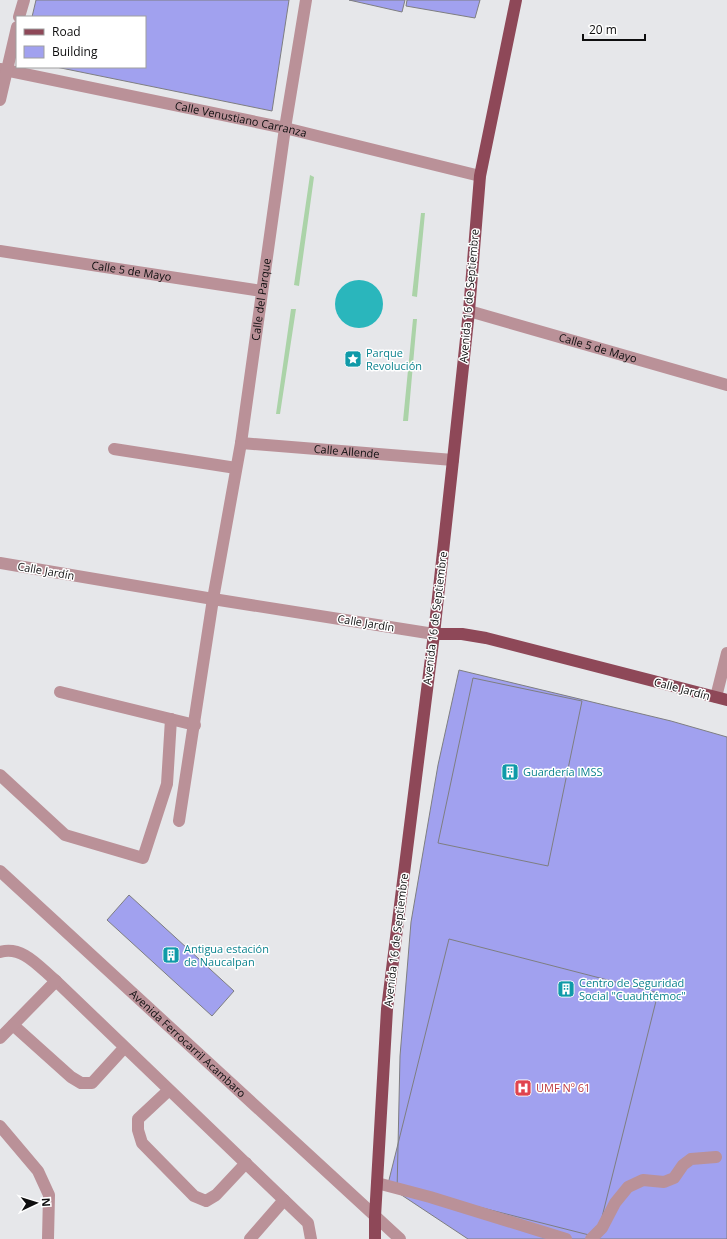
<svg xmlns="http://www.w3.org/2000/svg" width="727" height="1239" font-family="'Open Sans',sans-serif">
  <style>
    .green { fill: #abd3a8 }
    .water { fill: #2ab6bc }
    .building { fill: #a1a1ef; stroke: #7e7e81 }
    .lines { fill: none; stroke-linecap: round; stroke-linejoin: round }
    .minor { stroke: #ba9198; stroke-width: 12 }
    .major { stroke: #8e4858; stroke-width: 12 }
    .labels { text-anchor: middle; stroke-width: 3; stroke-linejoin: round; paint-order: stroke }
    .street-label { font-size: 11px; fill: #0e0e0f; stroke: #fff }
    .culture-label { font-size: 11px; fill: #0d838f; stroke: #fff; text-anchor: start }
    .health-label { font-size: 11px; fill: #be3a42; stroke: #fff; text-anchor: start }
  </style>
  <rect width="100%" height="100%" fill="#e6e7ea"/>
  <path class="green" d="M 310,175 L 314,177 L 299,286 L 294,285 Z
    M 421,213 L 425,213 L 417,297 L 412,296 Z
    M 291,309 L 296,309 L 280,414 L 276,414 Z
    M 413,319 L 417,319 L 408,421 L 403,421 Z"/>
  <path class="water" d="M335 304a24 24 0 1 1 48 0a24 24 0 1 1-48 0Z"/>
  <path class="building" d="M 36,0 L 289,0 L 272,111 L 56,67 L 145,67 L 145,17 L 32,17 Z
    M 349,0 L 405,0 L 402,12 Z
    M 407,0 L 480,0 L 475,18 L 406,6 Z
    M 459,670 L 671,721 L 727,737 L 727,1239 L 468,1239 L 397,1192 L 400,1056 L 411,922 L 438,765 Z
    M 473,678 L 582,701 L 548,866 L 438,843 Z
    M 129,895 L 234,991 L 212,1016 L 107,920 Z
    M 449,939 L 658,993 L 597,1237 L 388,1184 Z"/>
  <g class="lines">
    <g class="minor">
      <path d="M 19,17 L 24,0"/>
      <path id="s1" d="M 0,69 L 285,128 L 480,176"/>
      <path d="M 0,100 L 17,27"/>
      <path id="s2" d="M 0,251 L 262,291"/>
      <path id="s3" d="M 469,311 L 727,385"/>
      <path id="s4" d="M 241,443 L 453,460"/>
      <path d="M 114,449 L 236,468"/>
      <path d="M 0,563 L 213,599 L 434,634"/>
      <path d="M 60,692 L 195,725"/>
      <path d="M 716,697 L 727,653"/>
      <path d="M 0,775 L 65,835 L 143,858 L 167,784 L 171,719"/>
      <path id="s5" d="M 179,821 L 213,599 L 241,443 L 285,128 L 306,0"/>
      <path id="s6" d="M 0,871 L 400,1239"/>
      <path d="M 0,952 C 23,945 40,968 56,981 L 308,1223 L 311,1239"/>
      <path d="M 13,1025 L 71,1077 L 81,1083 L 92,1083 L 124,1048"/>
      <path d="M 0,1038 L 56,981"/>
      <path d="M 169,1090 L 138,1119 L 138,1130 L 142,1143 L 194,1196 L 206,1201 L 216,1195 L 246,1163"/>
      <path d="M 0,1126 L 38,1171 L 49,1195 L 48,1239"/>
      <path d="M 377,1183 L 430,1197 L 566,1239"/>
      <path d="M 250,1239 L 284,1200"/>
      <path d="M 591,1239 L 602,1228 L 615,1203 L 628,1187 L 643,1180 L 664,1182 L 674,1178 L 683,1165 L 691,1159 L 716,1157"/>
    </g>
    <path class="major" d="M 434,634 L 462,634 L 486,638 L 727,700
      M 375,1239 L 375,1217 L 387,1009 L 434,634 L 453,460 L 469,311 L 480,176 L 516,0"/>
  </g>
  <defs>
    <g id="sight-square" transform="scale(0.9)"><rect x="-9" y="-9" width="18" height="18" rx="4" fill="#0f9aa8" stroke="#fff"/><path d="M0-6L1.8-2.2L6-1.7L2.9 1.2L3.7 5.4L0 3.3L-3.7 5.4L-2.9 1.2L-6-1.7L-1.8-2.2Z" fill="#fff"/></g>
    <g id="building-square" transform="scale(0.9)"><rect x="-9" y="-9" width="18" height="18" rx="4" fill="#0f9aa8" stroke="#fff"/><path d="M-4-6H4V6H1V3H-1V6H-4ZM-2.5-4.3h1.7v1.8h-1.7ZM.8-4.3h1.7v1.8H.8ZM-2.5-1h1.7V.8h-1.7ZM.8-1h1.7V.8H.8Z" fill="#fff"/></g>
    <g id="hospital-square" transform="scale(0.9)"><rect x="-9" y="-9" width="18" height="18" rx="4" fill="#e0444e" stroke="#fff"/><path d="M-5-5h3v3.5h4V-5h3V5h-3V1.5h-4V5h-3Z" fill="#fff"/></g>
  </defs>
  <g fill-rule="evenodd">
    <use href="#sight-square" x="353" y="359"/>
    <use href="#building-square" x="510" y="772"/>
    <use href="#building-square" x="171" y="955"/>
    <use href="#building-square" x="566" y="989"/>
    <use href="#hospital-square" x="523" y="1088"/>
  </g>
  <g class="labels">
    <g class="street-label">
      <text dy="4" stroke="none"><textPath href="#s1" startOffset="246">Calle Venustiano Carranza</textPath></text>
      <text dy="4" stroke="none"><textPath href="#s2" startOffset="133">Calle 5 de Mayo</textPath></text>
      <text transform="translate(469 296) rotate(-85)" y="4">Avenida 16 de Septiembre</text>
      <text dy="4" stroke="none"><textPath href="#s5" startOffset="528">Calle del Parque</textPath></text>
      <text dy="4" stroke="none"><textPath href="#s3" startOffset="134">Calle 5 de Mayo</textPath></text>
      <text dy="4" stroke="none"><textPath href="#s4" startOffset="106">Calle Allende</textPath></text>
      <text transform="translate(46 571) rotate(10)" y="4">Calle Jardín</text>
      <text transform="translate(435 618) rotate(-83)" y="4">Avenida 16 de Septiembre</text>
      <text transform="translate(366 623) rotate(9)" y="4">Calle Jardín</text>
      <text transform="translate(682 689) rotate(15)" y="4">Calle Jardín</text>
      <text transform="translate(396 940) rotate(-83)" y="4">Avenida 16 de Septiembre</text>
      <text dy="4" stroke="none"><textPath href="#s6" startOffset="255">Avenida Ferrocarril Acambaro</textPath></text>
    </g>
    <g class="culture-label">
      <text x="366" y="357">Parque<tspan x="366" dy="13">Revolución</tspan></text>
      <text x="523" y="776">Guardería IMSS</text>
      <text x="184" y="953">Antigua estación<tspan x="184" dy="13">de Naucalpan</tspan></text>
      <text x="579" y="987">Centro de Seguridad<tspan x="579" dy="13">Social "Cuauhtémoc"</tspan></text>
    </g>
    <g class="health-label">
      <text x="536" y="1092">UMF Nº 61</text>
    </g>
  </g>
  <rect x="16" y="16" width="130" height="52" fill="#ffffff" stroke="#9f9f9f"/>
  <rect x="24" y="29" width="20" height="6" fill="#8e4858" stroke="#9f9f9f"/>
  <text x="52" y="36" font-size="12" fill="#0e0e0f">Road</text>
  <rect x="24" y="46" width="20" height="12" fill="#a1a1ef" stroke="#9f9f9f"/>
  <text x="52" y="56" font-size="12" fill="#0e0e0f">Building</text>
  <g transform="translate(36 1203) rotate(86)" stroke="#ffffff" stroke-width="3" paint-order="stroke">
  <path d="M0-3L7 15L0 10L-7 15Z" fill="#0e0e0f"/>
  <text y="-6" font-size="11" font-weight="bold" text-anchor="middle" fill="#0e0e0f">N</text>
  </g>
  <path d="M583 34v6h62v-6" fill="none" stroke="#0e0e0f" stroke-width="2"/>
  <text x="589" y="34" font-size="12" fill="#0e0e0f" stroke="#ffffff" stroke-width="3" paint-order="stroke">20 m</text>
</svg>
